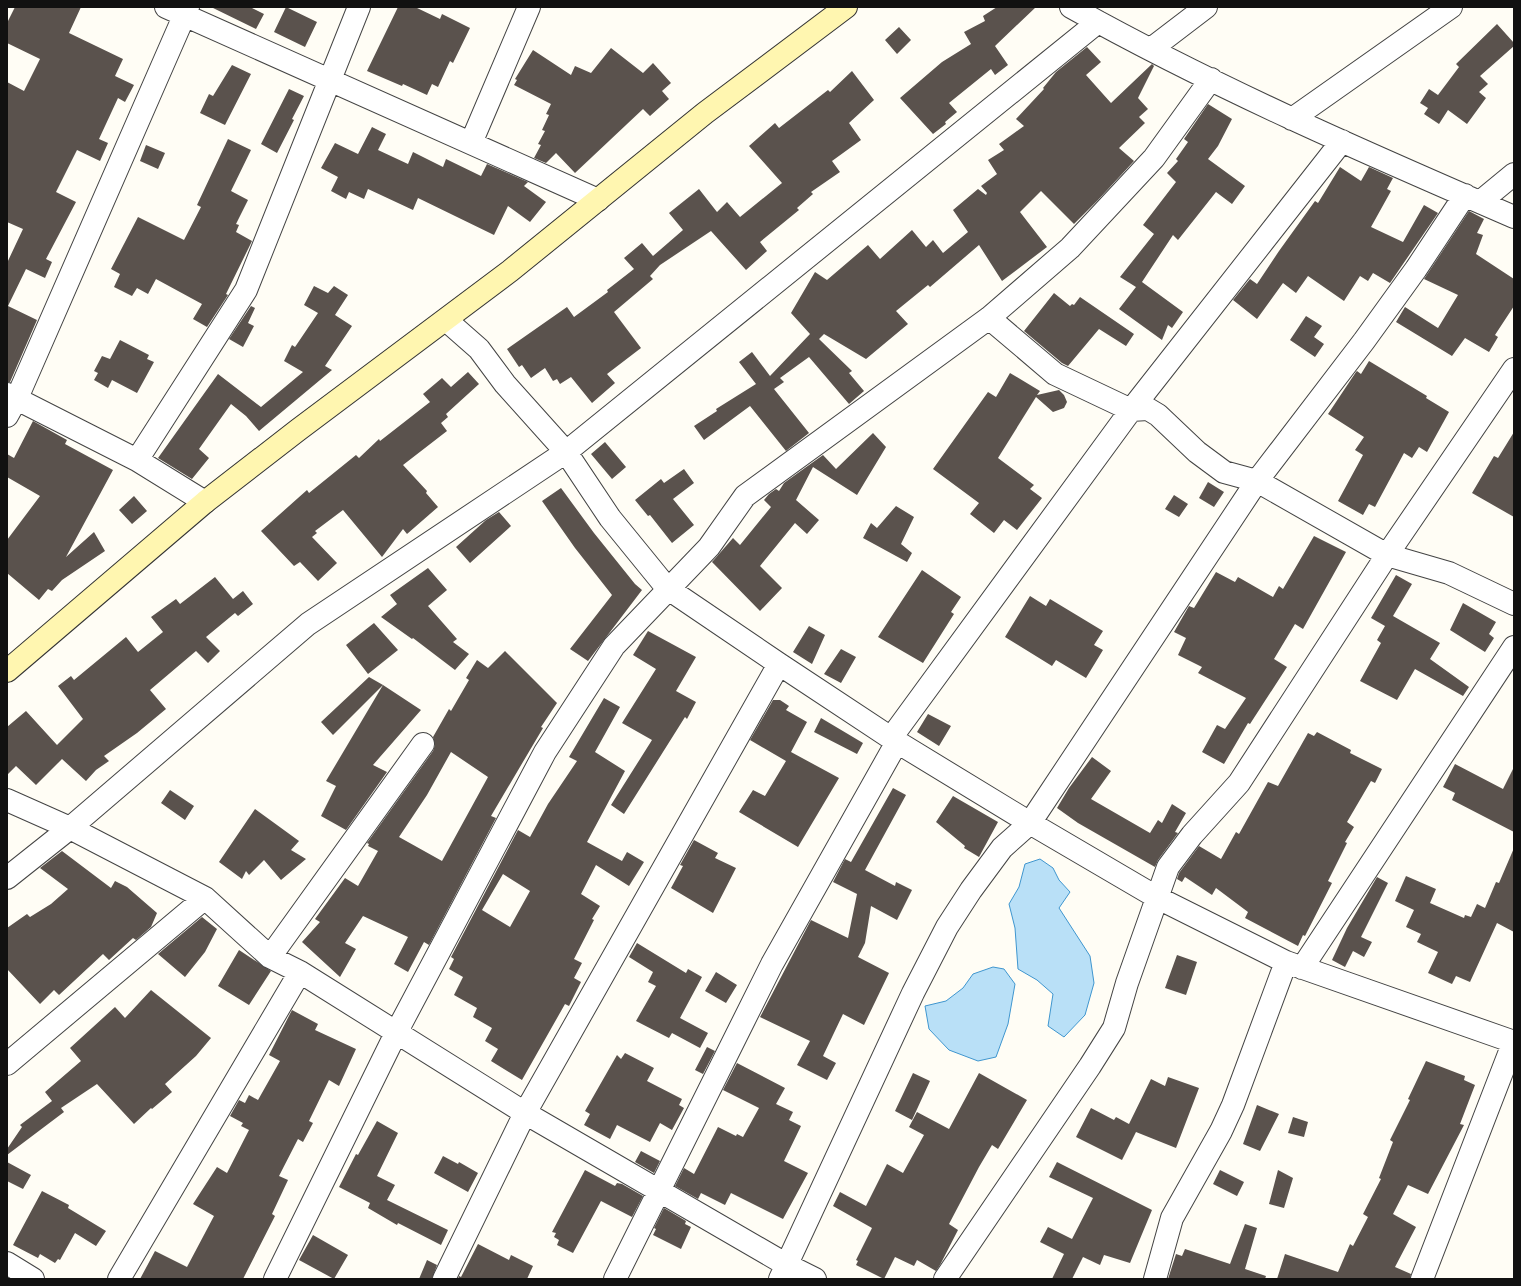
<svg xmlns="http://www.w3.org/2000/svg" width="1521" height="1286" font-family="'Roboto Serif',serif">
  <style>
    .water { fill: #b9e0f7; stroke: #3f96cf }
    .building { fill: #5a524d; fill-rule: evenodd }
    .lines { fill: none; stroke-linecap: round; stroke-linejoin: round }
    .minor-casing { stroke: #444; stroke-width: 24 }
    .secondary-casing { stroke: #333; stroke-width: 24 }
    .minor { stroke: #fff; stroke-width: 22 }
    .secondary { stroke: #fff6b0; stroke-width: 22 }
  </style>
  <rect width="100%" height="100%" fill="#fffdf5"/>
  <path class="water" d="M 1040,859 L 1053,868 L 1059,880 L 1070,892 L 1059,908 L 1090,956 L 1094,983 L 1085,1015 L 1064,1037 L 1048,1026 L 1053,994 L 1037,980 L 1018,969 L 1015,928 L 1009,904 L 1019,887 L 1025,864 Z
    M 993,967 L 1004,969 L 1015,984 L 1008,1024 L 996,1057 L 978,1061 L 949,1050 L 929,1029 L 925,1006 L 946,1001 L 963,988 L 973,974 Z"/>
  <path class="building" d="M 15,7 L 81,7 L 69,33 L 123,59 L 115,76 L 134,85 L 125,102 L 118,98 L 99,139 L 108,143 L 100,161 L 77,150 L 56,192 L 76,202 L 46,259 L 52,262 L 45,278 L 26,269 L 8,306 L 37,320 L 10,382 L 7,382 L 7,263 L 23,229 L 7,222 L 7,82 L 24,91 L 40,59 L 7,43 L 7,23 Z
    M 211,7 L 250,7 L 264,14 L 256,29 Z
    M 286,7 L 317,22 L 305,47 L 274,32 Z
    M 398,7 L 415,7 L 440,19 L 442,14 L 470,28 L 453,63 L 450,61 L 438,87 L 432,84 L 427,95 L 403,84 L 402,86 L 367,71 Z
    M 997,7 L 1036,7 L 995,46 L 1008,65 L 995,75 L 991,69 L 949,103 L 957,112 L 945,122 L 946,124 L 933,134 L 900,98 L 942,62 L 971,44 L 964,32 L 985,21 L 983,16 Z
    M 1497,24 L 1514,43 L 1514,46 L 1480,76 L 1488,84 L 1479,92 L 1486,98 L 1467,124 L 1448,110 L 1439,124 L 1424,114 L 1428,108 L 1420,103 L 1429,89 L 1438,95 L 1459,67 L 1456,64 Z
    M 899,27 L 911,40 L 897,54 L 885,40 Z
    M 1087,47 L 1101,62 L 1086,75 L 1111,103 L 1152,64 L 1154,66 L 1138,98 L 1148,109 L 1139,117 L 1145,123 L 1119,148 L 1134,161 L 1098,200 L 1074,224 L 1041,191 L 1020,212 L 1047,247 L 1002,281 L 979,245 L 930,287 L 928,285 L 896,311 L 908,324 L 866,359 L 824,334 L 819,339 L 852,371 L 849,373 L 864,391 L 849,404 L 809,357 L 780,378 L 784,382 L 774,389 L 809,433 L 786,451 L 750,406 L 704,440 L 694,426 L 717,411 L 716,409 L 756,384 L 739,362 L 752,352 L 770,376 L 810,334 L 791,313 L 815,272 L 827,280 L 868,245 L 880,259 L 912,230 L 926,247 L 933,240 L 943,253 L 968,232 L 953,210 L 978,189 L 986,195 L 987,193 L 981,186 L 997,174 L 988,160 L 1004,150 L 999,144 L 1024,126 L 1016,119 L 1044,89 L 1043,88 L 1056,72 Z
    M 611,48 L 643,73 L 653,63 L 671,83 L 662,91 L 669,99 L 650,116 L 643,109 L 575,173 L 556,153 L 546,163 L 534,158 L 541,145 L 538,144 L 545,131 L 542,130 L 549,115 L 546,114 L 551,104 L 514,85 L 517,80 L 515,79 L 533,50 L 571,75 L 575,66 L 591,73 Z
    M 232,65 L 251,74 L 225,125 L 200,113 L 209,94 L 213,96 Z
    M 852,71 L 874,100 L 849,123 L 861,140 L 832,161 L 840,172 L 811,192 L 813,194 L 797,208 L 799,210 L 760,242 L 767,251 L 746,270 L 711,231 L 660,265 L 650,276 L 653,279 L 614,312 L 641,348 L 607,374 L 615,383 L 592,403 L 571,377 L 560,384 L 557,379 L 553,381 L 545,368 L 531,378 L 522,365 L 519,367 L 507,349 L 567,307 L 574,317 L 608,292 L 607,290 L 634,269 L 624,258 L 642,243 L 653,256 L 683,230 L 669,213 L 699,189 L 717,212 L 727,202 L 740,217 L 782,183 L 749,146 L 775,123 L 779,128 L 828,90 L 830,92 Z
    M 289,89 L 304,96 L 292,119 L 294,120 L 277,153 L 261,144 Z
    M 1208,104 L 1232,119 L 1218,146 L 1208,159 L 1245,186 L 1232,204 L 1216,192 L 1178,240 L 1173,235 L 1142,282 L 1183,312 L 1172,328 L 1168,325 L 1162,340 L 1119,309 L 1136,287 L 1120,277 L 1154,234 L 1143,225 L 1176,182 L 1167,173 L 1178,161 L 1176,159 L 1188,142 L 1184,139 Z
    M 372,127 L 386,134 L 378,150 L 408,164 L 413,152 L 443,167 L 446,159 L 481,176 L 487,164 L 528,182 L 524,186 L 546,202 L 530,222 L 508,206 L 494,235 L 418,198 L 413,210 L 368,189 L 364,199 L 349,192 L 346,199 L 331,191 L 338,177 L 321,168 L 335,143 L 358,154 Z
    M 228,139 L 251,150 L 231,191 L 248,200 L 236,224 L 239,225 L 236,232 L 252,241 L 226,294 L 228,295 L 207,327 L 193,319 L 202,304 L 156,279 L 148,294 L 137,288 L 132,296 L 114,287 L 120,274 L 111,269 L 138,217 L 184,240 L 201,207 L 197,205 Z
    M 146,145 L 165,153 L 158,169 L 140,161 Z
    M 1340,167 L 1361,181 L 1369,167 L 1393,178 L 1387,189 L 1391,191 L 1371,227 L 1403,242 L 1424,205 L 1438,213 L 1390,283 L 1373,273 L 1368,281 L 1360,276 L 1344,301 L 1308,276 L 1296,293 L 1283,283 L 1257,319 L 1233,300 L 1250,279 L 1257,284 L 1279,251 L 1315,201 L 1318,203 Z
    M 1469,211 L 1484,219 L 1477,233 L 1483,235 L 1476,254 L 1514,279 L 1514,306 L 1495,335 L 1498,337 L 1489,352 L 1465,338 L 1452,356 L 1396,322 L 1405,307 L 1438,328 L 1458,295 L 1424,279 Z
    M 314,286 L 328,293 L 334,286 L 348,295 L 335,315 L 352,326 L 325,366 L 332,370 L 259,431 L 246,416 L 231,404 L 199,449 L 209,458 L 192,479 L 158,458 L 218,374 L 261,407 L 303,372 L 284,361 L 292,345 L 295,347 L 318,313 L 304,305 Z
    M 1054,293 L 1070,306 L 1072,304 L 1074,305 L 1080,297 L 1134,334 L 1126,346 L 1099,329 L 1068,366 L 1062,363 L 1024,331 Z
    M 251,306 L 255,308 L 248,323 L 254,326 L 243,347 L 229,339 Z
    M 1306,316 L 1322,326 L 1314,337 L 1324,344 L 1315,357 L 1290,340 Z
    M 120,340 L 149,355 L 147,359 L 154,362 L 137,393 L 112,380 L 108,388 L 94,380 L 98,373 L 94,371 L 102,356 L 110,359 Z
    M 1369,361 L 1427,396 L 1426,398 L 1449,412 L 1427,452 L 1419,447 L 1412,458 L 1404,453 L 1375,507 L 1369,504 L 1363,515 L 1338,501 L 1363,455 L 1355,450 L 1364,437 L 1328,414 L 1356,372 L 1357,371 L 1361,374 Z
    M 468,372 L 479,384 L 446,414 L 448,417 L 441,423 L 447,431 L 403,465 L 427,491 L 426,493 L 438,507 L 407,534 L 403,529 L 382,557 L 343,510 L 315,531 L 317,533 L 312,537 L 337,563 L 318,581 L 300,562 L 294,566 L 261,531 L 307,490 L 309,493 L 356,455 L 359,458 L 379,439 L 380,441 L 430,402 L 423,394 L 442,378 L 451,387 Z
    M 1010,373 L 1040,391 L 1037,395 L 1059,390 L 1064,395 L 1067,402 L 1064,408 L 1053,412 L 1036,397 L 998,458 L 1034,485 L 1030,489 L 1042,498 L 1017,530 L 1004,520 L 994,533 L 970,514 L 979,503 L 933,469 L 988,392 L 996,397 Z
    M 33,421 L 67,440 L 65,444 L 113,470 L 66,557 L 94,532 L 105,551 L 62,580 L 52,591 L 48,589 L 39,600 L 7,573 L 7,540 L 40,496 L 7,477 L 7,454 L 14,458 Z
    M 1514,432 L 1514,517 L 1472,493 L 1494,456 L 1498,458 Z
    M 873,433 L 886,447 L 857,495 L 813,467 L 796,500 L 819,520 L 807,534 L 795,523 L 760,566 L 782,588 L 760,611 L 712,562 L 733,538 L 740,545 L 771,507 L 764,500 L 769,494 L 776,489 L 779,491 L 784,483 L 823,455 L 836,469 Z
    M 605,442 L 626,467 L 612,479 L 591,454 Z
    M 684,469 L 694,483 L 673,499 L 694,525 L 672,543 L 650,515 L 648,516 L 635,500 L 661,479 L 664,483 Z
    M 1208,482 L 1224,492 L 1214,507 L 1199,498 Z
    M 561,488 L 594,533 L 635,584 L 642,590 L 588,661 L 570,649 L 612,595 L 575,548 L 542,501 Z
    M 1174,495 L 1188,504 L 1179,517 L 1165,509 Z
    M 134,496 L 147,511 L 132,524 L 119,510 Z
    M 896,506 L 914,517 L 901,544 L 912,553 L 907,562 L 863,538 L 871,523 L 877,528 Z
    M 499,512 L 511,526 L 470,563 L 456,547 L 486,520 Z
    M 1314,536 L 1346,552 L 1303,629 L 1295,624 L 1274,659 L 1287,667 L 1250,724 L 1248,723 L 1224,764 L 1202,752 L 1217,725 L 1225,729 L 1246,698 L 1198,673 L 1202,667 L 1178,655 L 1186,638 L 1174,632 L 1189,606 L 1194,608 L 1216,572 L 1235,582 L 1238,577 L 1273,597 L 1279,586 L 1283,589 Z
    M 428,568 L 447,590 L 428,606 L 457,639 L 453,642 L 469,654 L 455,670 L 413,638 L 412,639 L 381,617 L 397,604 L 390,595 Z
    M 922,570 L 961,597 L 951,612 L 954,614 L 923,663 L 878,637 Z
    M 1396,575 L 1412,584 L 1393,616 L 1440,643 L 1430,659 L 1469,687 L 1463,696 L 1415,669 L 1397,700 L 1360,681 L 1381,643 L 1377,640 L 1385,626 L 1371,618 Z
    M 215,577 L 233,599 L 243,591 L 253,604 L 238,616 L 235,613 L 206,637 L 220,651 L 208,663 L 196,651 L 150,690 L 166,709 L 137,733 L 104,756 L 109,761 L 96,770 L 86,781 L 62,759 L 36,785 L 16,766 L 7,775 L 7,727 L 26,711 L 57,745 L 83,719 L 58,686 L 71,676 L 74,680 L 126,637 L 138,652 L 163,632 L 151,617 L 176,599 L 180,604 Z
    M 1030,596 L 1046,606 L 1050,599 L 1103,631 L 1094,645 L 1103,650 L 1086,678 L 1056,660 L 1052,666 L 1005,637 Z
    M 1463,603 L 1496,622 L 1489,634 L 1494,638 L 1485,652 L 1450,630 Z
    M 374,623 L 398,650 L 368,674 L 346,645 Z
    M 809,626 L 825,635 L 812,664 L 793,652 Z
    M 648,631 L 696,657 L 676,691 L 696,702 L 687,719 L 685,717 L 624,814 L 611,805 L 652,740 L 622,723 L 656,669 L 633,655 Z
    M 841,649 L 856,657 L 841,683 L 824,674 Z
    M 505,651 L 557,703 L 541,727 L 543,728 L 491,816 L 496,818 L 429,945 L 424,942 L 408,972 L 394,964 L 408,937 L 363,916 L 345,943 L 356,949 L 340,977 L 302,942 L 320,922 L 315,919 L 345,878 L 358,886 L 378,851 L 368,846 L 369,844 L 367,843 L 433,751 L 435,745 L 433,737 L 449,709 L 451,711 L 469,680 L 466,678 L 477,660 L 488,668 ZM 451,752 L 488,777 L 442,861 L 399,837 L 427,795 Z
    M 369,677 L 383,685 L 333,735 L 321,722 Z
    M 383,685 L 421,710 L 373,765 L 387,772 L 346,830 L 321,816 L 336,786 L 326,781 Z
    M 604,698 L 620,707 L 595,752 L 625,771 L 587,842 L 622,861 L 627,852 L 644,862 L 629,886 L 596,865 L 581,894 L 600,906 L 592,919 L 594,920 L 574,959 L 582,963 L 574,978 L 581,982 L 569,1006 L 565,1004 L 522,1080 L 491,1061 L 498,1049 L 485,1041 L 492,1028 L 473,1017 L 477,1008 L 454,995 L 463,977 L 449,969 L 454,959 L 451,957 L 518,830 L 530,837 L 548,804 L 577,761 L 569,757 ZM 503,874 L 530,891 L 510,927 L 482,910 Z
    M 773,700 L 780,700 L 789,706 L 786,710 L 807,722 L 791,752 L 839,778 L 798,847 L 739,812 L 753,790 L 765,796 L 786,761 L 750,740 Z
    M 928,714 L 951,726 L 939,746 L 917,732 Z
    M 821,718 L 863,743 L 857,754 L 814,732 Z
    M 1317,732 L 1351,750 L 1350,753 L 1382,769 L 1375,783 L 1371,781 L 1347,822 L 1354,827 L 1345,842 L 1347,843 L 1328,881 L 1332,883 L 1305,936 L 1303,935 L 1298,946 L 1245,918 L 1248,912 L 1216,888 L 1212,895 L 1185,877 L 1182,882 L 1177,879 L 1179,873 L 1199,846 L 1221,859 L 1236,832 L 1239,834 L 1268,782 L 1278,786 L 1308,733 L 1314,736 Z
    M 1092,757 L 1111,771 L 1091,799 L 1150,833 L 1158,820 L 1162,823 L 1172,804 L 1186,813 L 1175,832 L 1178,833 L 1158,860 L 1155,867 L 1078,823 L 1057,808 L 1069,788 Z
    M 1455,764 L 1503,789 L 1514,767 L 1514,832 L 1452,800 L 1455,793 L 1443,787 Z
    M 893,788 L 906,795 L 865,870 L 895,886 L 896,882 L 912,890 L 897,920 L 871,906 L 865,943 L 858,957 L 889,973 L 864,1025 L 843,1014 L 823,1056 L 836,1063 L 827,1080 L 797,1065 L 810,1041 L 760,1017 L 811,920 L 848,938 L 857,894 L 833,882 L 845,859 L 851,862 Z
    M 170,790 L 194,806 L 185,820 L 161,803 Z
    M 953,796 L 998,822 L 979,857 L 964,848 L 965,846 L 936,822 Z
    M 255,809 L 299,841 L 291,850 L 306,859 L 281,880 L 264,860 L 249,875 L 246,871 L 242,879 L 219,862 Z
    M 694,840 L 718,853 L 715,858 L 736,868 L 713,913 L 671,888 L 683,866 L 680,865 Z
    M 1514,848 L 1514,932 L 1497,923 L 1470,982 L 1456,976 L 1452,984 L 1428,973 L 1438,952 L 1417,942 L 1421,934 L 1406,927 L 1414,910 L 1395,901 L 1406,876 L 1436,889 L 1430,903 L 1464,918 L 1465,915 L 1471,917 L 1477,904 L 1485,908 L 1496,882 L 1499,883 Z
    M 62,851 L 111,888 L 115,881 L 127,887 L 157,913 L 151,927 L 136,940 L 133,938 L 109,960 L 103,954 L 59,995 L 54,990 L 40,1004 L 7,969 L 7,928 L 27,914 L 30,917 L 51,904 L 68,889 L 40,868 Z
    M 1377,877 L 1388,883 L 1361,937 L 1372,942 L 1364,957 L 1353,951 L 1345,967 L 1332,960 L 1347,928 Z
    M 202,917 L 217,929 L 205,952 L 185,977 L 158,954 Z
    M 637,943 L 686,973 L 688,969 L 702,977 L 680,1018 L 708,1033 L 700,1048 L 672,1033 L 669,1038 L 636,1021 L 656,986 L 648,982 L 653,972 L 629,957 Z
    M 239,950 L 271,971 L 249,1005 L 218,986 Z
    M 1177,955 L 1197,962 L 1186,995 L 1165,988 Z
    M 716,972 L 737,985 L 726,1003 L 705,991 Z
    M 151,990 L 211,1038 L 196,1056 L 165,1084 L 172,1092 L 152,1109 L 151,1108 L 134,1124 L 97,1084 L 61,1108 L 64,1112 L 7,1155 L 7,1149 L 22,1127 L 20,1125 L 52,1101 L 45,1092 L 81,1061 L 70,1048 L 115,1007 L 125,1018 Z
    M 292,1010 L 318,1024 L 315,1030 L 356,1049 L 339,1086 L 329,1080 L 309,1121 L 313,1123 L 303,1142 L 298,1139 L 279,1176 L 288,1180 L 272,1214 L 275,1216 L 243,1279 L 140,1279 L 155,1251 L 187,1267 L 214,1216 L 193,1204 L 217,1167 L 227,1173 L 249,1130 L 241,1126 L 243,1123 L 230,1116 L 239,1100 L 245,1103 L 249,1095 L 258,1100 L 280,1061 L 269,1055 Z
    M 707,1047 L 715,1051 L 703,1074 L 695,1070 Z
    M 625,1053 L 654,1068 L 647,1081 L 682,1099 L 679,1105 L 684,1108 L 672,1130 L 660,1123 L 650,1142 L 617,1125 L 610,1139 L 584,1125 L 590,1114 L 585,1111 L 617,1055 L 621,1059 Z
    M 1426,1061 L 1465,1076 L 1464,1080 L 1475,1085 L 1460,1124 L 1464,1125 L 1428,1194 L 1408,1185 L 1393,1214 L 1416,1227 L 1395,1267 L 1411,1274 L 1410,1279 L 1277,1279 L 1285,1254 L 1338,1272 L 1350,1244 L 1353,1246 L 1368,1217 L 1363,1214 L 1381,1179 L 1379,1178 L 1393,1142 L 1390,1140 L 1410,1100 L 1408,1099 Z
    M 737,1063 L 785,1088 L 776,1104 L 793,1112 L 789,1120 L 801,1126 L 784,1161 L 808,1173 L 783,1219 L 731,1193 L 725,1205 L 701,1193 L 698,1199 L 675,1186 L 684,1168 L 694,1174 L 718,1127 L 736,1136 L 737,1134 L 743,1137 L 759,1108 L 723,1090 Z
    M 913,1073 L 930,1081 L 912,1120 L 895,1111 Z
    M 979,1073 L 1027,1100 L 998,1149 L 992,1145 L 979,1167 L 949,1224 L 958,1230 L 940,1265 L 936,1271 L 917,1260 L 914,1266 L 895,1257 L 884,1279 L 856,1265 L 858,1261 L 856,1260 L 872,1228 L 833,1206 L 840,1192 L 866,1206 L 887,1164 L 903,1173 L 924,1135 L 909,1127 L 917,1112 L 949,1129 Z
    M 1168,1077 L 1199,1088 L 1176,1148 L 1136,1132 L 1122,1160 L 1076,1137 L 1091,1108 L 1114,1120 L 1116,1117 L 1129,1124 L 1151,1079 L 1165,1086 Z
    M 1257,1105 L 1279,1114 L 1260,1151 L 1243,1144 Z
    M 1293,1117 L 1308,1122 L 1304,1137 L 1288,1133 Z
    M 377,1121 L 398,1133 L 377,1176 L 395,1185 L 387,1200 L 448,1230 L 441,1245 L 398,1223 L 397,1225 L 368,1208 L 370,1203 L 339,1187 L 356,1154 L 358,1155 Z
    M 641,1151 L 660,1161 L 654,1173 L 635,1162 Z
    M 443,1156 L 458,1164 L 459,1162 L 478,1173 L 468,1192 L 434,1173 Z
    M 7,1162 L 31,1175 L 23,1189 L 7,1181 Z
    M 1057,1162 L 1152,1210 L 1130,1263 L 1104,1255 L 1100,1265 L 1083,1257 L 1072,1279 L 1052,1279 L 1064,1254 L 1040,1242 L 1048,1227 L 1072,1239 L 1093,1198 L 1049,1177 Z
    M 585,1170 L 615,1186 L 617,1183 L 622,1184 L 643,1196 L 632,1217 L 601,1201 L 573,1253 L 557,1245 L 559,1240 L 554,1237 L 556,1233 L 552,1232 Z
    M 1220,1170 L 1244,1182 L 1237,1196 L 1213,1184 Z
    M 1278,1170 L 1293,1178 L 1284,1208 L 1269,1204 Z
    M 42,1191 L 69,1205 L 68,1208 L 106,1231 L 96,1246 L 75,1233 L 60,1260 L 58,1259 L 55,1263 L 40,1254 L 38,1258 L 13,1245 Z
    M 664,1208 L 686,1221 L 685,1224 L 691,1227 L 681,1249 L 653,1235 L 656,1229 L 654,1228 Z
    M 1245,1224 L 1257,1228 L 1245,1269 L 1266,1276 L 1265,1279 L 1168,1279 L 1176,1254 L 1182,1256 L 1185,1249 L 1230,1264 Z
    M 313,1235 L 348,1255 L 334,1279 L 299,1260 Z
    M 478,1244 L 509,1260 L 511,1255 L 533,1266 L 527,1279 L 458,1279 L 459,1276 L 461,1277 Z
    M 427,1260 L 437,1265 L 432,1279 L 419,1279 Z"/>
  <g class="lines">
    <g class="minor-casing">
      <path id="minor" d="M 166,7 L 598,200
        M 1071,7 C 1214,87 1364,152 1514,217
        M 1151,49 L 1206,7
        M 1292,119 L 1451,7
        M 471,143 L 529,7
        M 1480,202 L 1514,174
        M 989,318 L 1055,374 L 1131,410 L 1148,409 L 1158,415 L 1197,452 L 1224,472 L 1257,481 L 1387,555 L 1449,573 L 1514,604
        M 446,320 L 479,349 L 505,384 L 566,452 L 610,518 L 667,588 L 779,664 L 897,742 L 1030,823 L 1158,898 L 1286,962 L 1514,1042
        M 7,394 L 137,460 L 205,502
        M 7,416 L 17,398 L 188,7
        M 137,460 L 246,290 L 359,7
        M 891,738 L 1131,410 L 1342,141
        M 7,800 L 70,828 L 205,898 L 270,957 L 300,972 L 525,1113 L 787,1265 L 815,1279
        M 7,878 L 70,828 L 308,624 L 566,452 L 1098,22
        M 270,957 L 423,744
        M 1302,968 L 1514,647
        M 7,1064 L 205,898
        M 7,1263 L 33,1279
        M 119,1279 L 300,972
        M 275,1279 L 396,1033 L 545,752 L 614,646 L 709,547 L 745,496 L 989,318 L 1070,248 L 1154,158 L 1211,79
        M 444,1279 L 525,1113 L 779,664
        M 615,1279 L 772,964 L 897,742
        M 780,1279 L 913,993 L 947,927 L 971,890 L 1002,848 L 1030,823 L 1257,481 L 1364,341 L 1416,269 L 1465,195
        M 945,1279 L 1090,1066 L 1114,1028 L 1127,983 L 1168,867 L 1192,835 L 1239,783 L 1387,555 L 1514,369
        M 1155,1279 L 1172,1218 L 1221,1131 L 1233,1105 L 1286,962
        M 1422,1279 L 1514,1041"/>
    </g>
    <g class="secondary-casing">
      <path id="secondary" d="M 7,671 L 205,502 L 298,430 L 510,271 L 705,113 L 846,7"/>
    </g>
    <use href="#minor" class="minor"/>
    <use href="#secondary" class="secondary"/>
  </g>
  <rect width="1521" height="1286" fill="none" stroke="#111111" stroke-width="16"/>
</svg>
